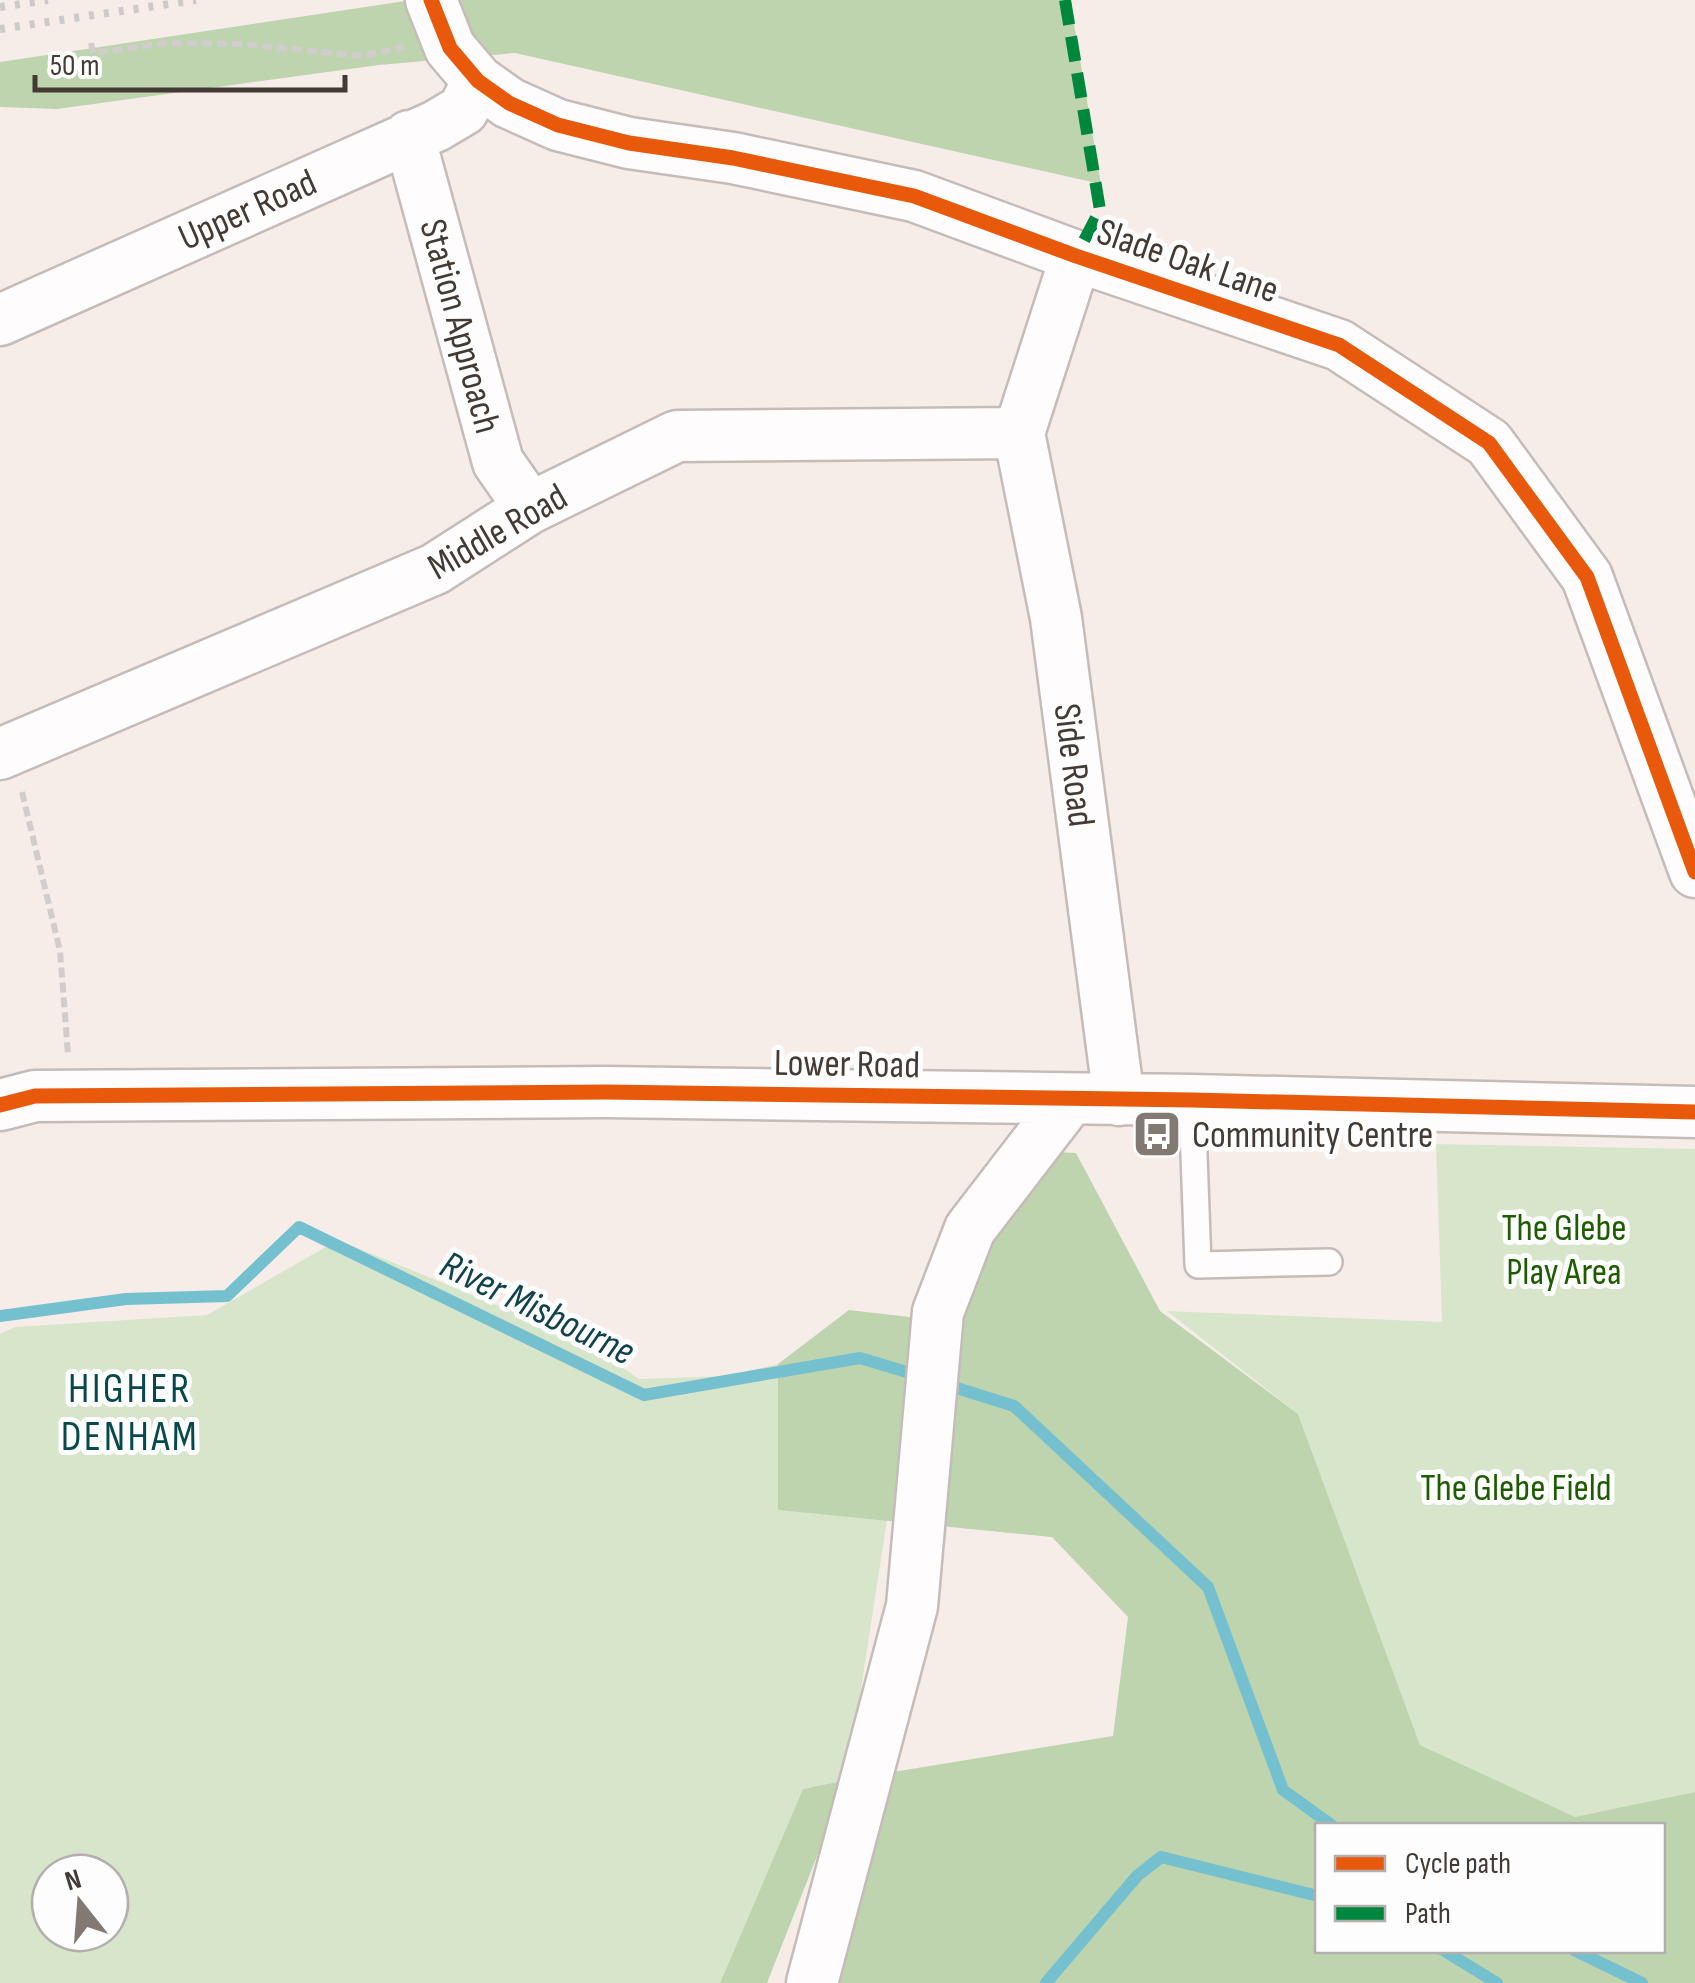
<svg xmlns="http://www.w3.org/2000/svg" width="1695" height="1983" font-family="'Sofia Sans Condensed',sans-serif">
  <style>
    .green { fill: #d7e6cb; fill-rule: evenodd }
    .forest { fill: #bdd4af; fill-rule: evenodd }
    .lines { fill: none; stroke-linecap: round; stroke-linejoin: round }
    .stream { stroke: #74c0ce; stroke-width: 12 }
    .lane-casing { stroke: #c5bcb8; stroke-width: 30 }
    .street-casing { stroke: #c5bcb8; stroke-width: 55 }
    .path { stroke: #d1cdcc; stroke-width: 6; stroke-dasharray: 10 5; stroke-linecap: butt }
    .lane { stroke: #fefcfc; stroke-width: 25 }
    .street { stroke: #fefcfc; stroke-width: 50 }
    .rail { stroke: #cdcbca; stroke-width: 8; stroke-dasharray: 5 10; stroke-linecap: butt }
    .quiet { stroke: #00873e; stroke-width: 12; stroke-dasharray: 25 12; stroke-linecap: butt }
    .cycleway-casing { stroke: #fdfdfd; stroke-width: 21 }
    .cycleway { stroke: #e8590c; stroke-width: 15 }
    .labels { text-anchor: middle; stroke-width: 10; stroke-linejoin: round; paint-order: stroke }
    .street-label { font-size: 38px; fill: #443a34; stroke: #fdfdfd }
    .poi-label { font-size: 38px; fill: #443a34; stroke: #fdfdfd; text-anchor: start }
    .park-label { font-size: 38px; fill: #1d5c00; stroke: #fdfdfd }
    .water-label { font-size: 40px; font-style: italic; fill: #12434c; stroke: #fdfdfd }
    .quarter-label { font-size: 42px; letter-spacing: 2.5px; fill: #07494a; stroke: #fdfdfd }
  </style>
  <rect width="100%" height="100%" fill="#f6ede9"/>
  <path class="green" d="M 1436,1144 L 1695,1149 L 1695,1792 L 1575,1818 L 1420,1745 L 1298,1414 L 1167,1311 L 1442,1322 Z
    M 338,1240 L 582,1340 L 639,1379 L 726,1376 L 778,1364 L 778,1510 L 887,1520 L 847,1780 L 803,1789 L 720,1983 L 0,1983 L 0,1334 L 15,1327 L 207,1315 ZM 50,1873 L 110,1873 L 110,1933 L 50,1933 Z"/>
  <path class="forest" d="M 412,0 L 1070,0 L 1101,184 L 515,53 L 379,65 L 57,109 L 0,107 L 0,62 Z
    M 1032,1151 L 1076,1153 L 1160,1311 L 1298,1414 L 1420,1745 L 1575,1817 L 1695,1792 L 1695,1983 L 836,1983 L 893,1772 L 1113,1736 L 1128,1617 L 1052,1537 L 778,1510 L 778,1364 L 849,1310 L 935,1320 ZM 1318,1826 L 1662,1826 L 1662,1950 L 1318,1950 Z
    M 847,1780 L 767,1983 L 720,1983 L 803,1789 Z"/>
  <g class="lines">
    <path class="stream" d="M 0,1316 L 126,1299 L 227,1296 L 299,1227 L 644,1395 L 860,1358 L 920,1376
      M 944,1384 L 1014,1406 L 1208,1587 L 1283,1790 L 1333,1826
      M 1443,1950 L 1497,1983
      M 1574,1950 L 1642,1983
      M 1046,1983 L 1137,1876 L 1161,1857 L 1318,1896"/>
    <g class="lane-casing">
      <path id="lane" d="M 1192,1100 L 1198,1265 L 1329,1262"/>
    </g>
    <g class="street-casing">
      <path id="street" d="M 431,0 L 450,48 L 478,81 L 509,103 L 558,125 L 629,143 L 733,158 L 914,196 L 1076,256 L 1339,345 L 1489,443 L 1587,577 L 1695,872
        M 409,136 L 498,462 L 530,508
        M 1076,256 L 1019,433 L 1056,618 L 1119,1100
        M 0,320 L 436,126 L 463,110 L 478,81
        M 0,754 L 435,569 L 530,508 L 677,436 L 1019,433
        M 0,1105 L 35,1096 L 606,1092 L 1192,1100 L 1695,1112
        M 812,1983 L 912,1606 L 938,1312 L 970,1229 L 1070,1099"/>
    </g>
    <path class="path" d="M 91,43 L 93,53 L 167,43 L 241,44 L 362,56 L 404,47
      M 22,792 L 60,951 L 68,1054"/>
    <use href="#lane" class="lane"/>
    <use href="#street" class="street"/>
    <path class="rail" d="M 0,7 L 48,0
      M 0,29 L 196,0"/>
    <path class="quiet" d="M 1065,0 L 1100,210 L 1076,256"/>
    <g class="cycleway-casing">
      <path id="cycleway" d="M 431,0 L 450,48 L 478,81 L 509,103 L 558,125 L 629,143 L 733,158 L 914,196 L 1076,256 L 1339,345 L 1489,443 L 1587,577 L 1695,872
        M 0,1105 L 35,1096 L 606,1092 L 1192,1100 L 1695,1112"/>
    </g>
    <use href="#cycleway" class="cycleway"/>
  </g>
  <defs>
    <g id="bus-square" transform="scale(2.5)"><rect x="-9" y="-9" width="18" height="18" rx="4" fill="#827973" stroke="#fdfdfd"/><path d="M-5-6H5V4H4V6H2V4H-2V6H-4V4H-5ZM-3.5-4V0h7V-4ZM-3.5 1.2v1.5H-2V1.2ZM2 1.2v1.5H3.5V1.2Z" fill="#fff"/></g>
  </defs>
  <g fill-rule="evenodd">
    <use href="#bus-square" x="1157" y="1134"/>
  </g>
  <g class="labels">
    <g class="street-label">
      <text transform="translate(247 209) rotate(-24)" y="13">Upper Road</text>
      <text transform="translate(1188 260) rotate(19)" y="13">Slade Oak Lane</text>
      <text transform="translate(461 326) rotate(75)" y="13">Station Approach</text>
      <text transform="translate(497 531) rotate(-30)" y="13">Middle Road</text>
      <text transform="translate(1075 765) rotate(83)" y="13">Side Road</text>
      <text transform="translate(847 1063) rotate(1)" y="13">Lower Road</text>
    </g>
    <g class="poi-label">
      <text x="1192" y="1147">Community Centre</text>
    </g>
    <g class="park-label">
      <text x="1564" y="1240">The Glebe<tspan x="1564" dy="44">Play Area</tspan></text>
      <text x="1516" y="1500">The Glebe Field</text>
    </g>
    <g class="water-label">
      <text transform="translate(538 1307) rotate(26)" y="14">River Misbourne</text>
    </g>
    <g class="quarter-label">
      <text x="130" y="1402">HIGHER<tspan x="130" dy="48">DENHAM</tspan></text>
    </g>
  </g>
  <rect x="1315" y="1823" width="350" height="130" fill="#fdfdfd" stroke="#b3afad" stroke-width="2.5"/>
  <rect x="1335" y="1856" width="50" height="15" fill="#e8590c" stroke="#b3afad" stroke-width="2.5"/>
  <text x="1405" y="1873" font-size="30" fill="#443a34">Cycle path</text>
  <rect x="1335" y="1906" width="50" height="15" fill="#00873e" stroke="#b3afad" stroke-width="2.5"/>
  <text x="1405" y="1923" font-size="30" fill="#443a34">Path</text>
  <g transform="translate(80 1903) rotate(343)"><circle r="48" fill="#fdfdfd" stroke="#b3afad" stroke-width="2.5"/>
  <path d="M0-8L18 38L0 25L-18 38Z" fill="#827973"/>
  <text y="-15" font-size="28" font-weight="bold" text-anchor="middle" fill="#443a34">N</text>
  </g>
  <path d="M35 75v15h310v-15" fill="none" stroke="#443a34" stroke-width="5"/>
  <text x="50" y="75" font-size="30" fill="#443a34" stroke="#fdfdfd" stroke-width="8" paint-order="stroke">50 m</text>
</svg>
